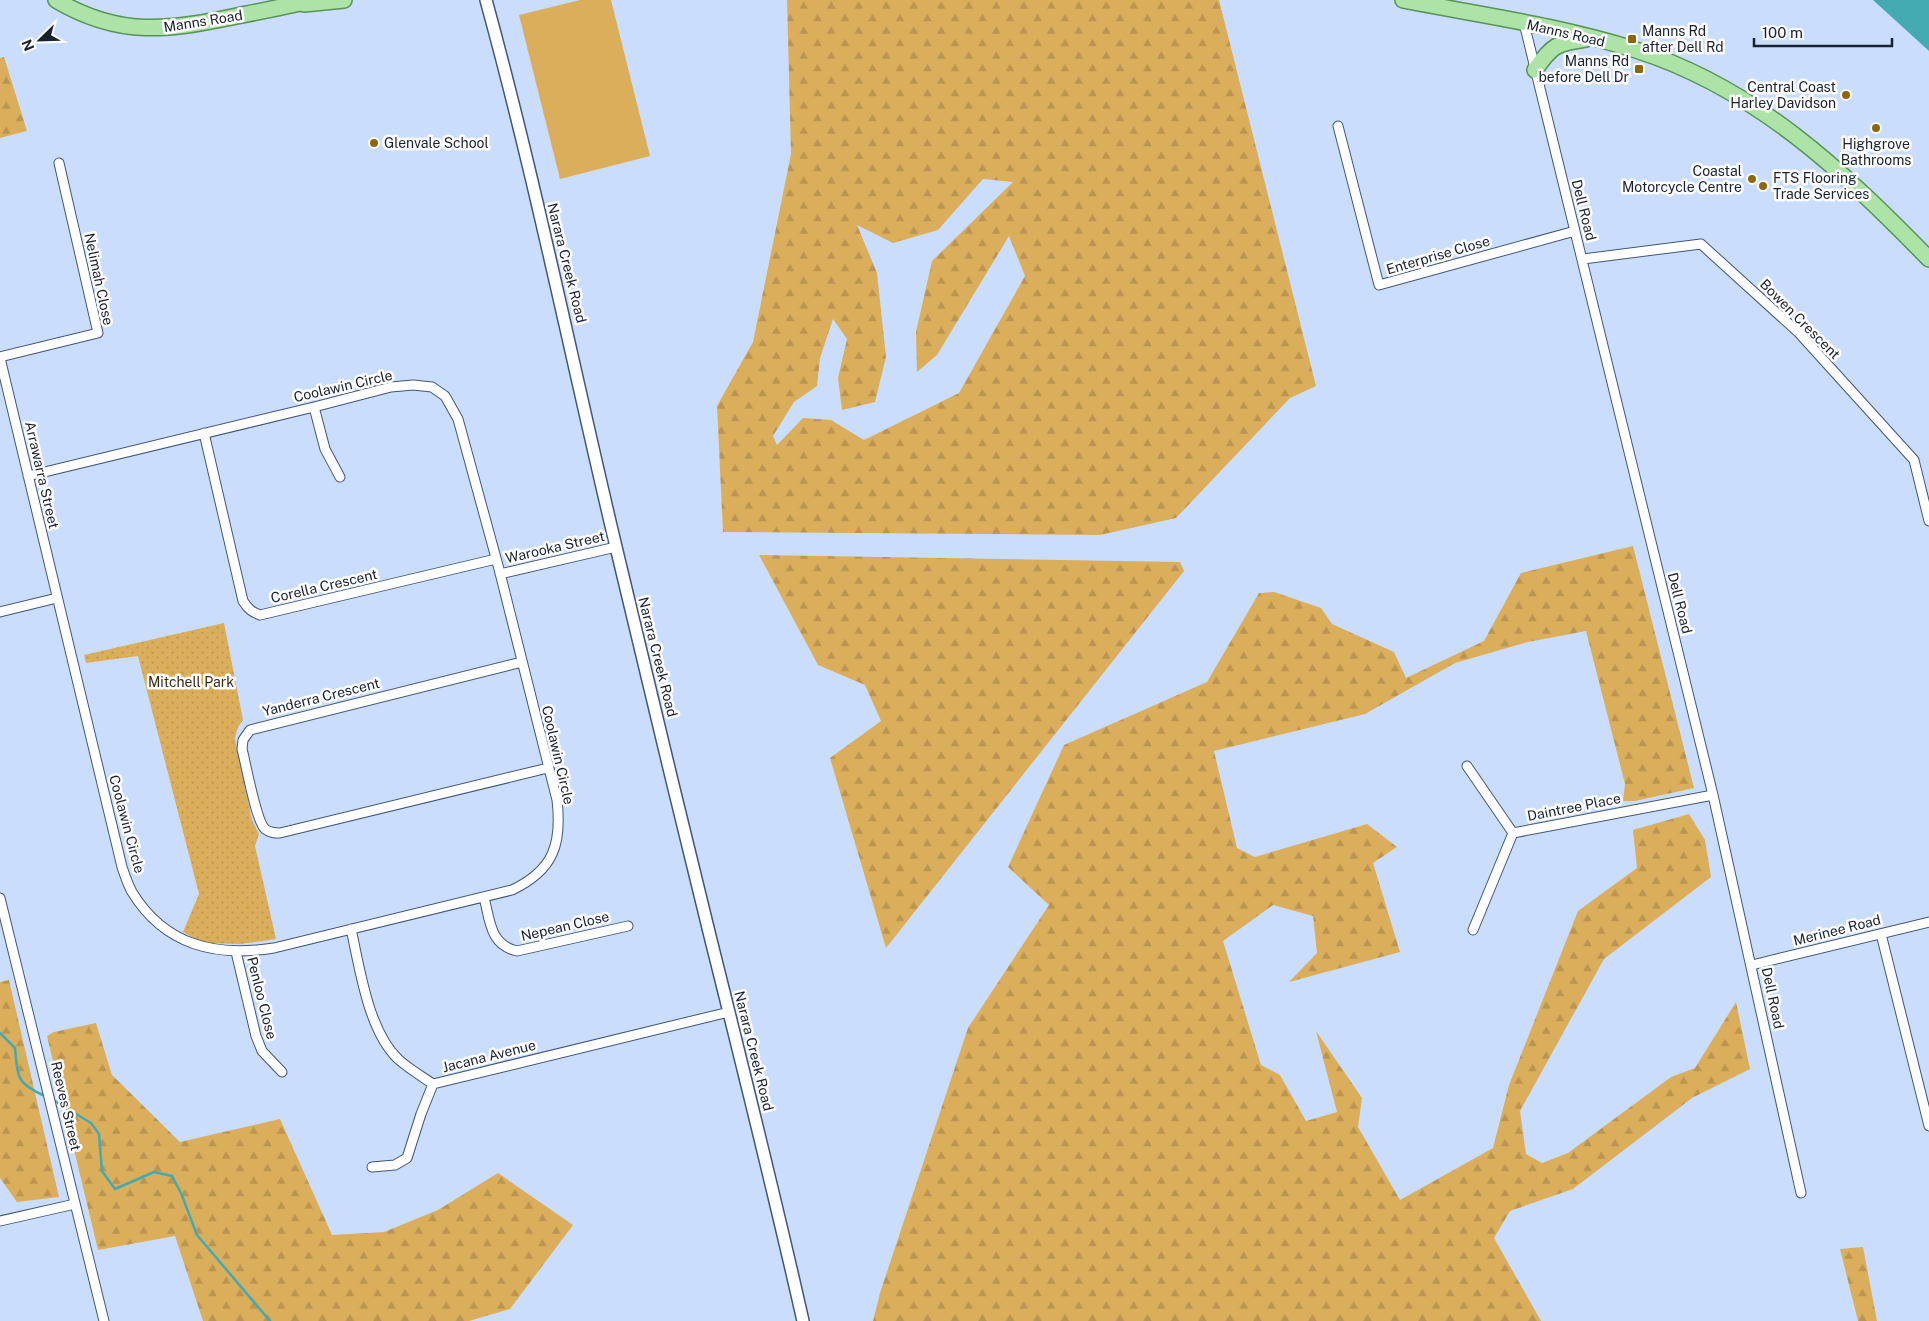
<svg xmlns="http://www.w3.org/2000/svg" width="1929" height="1321" font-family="'Public Sans',sans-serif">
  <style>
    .grass { fill: #dbae5c }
    .forest { fill: url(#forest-firs); fill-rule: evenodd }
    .park { fill: url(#park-dots) }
    .water { fill: #43aab1 }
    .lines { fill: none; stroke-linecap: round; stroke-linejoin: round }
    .stream { stroke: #43aab1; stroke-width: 2.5 }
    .minor-casing { stroke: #435676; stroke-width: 11 }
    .tertiary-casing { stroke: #435676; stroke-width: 14 }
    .primary-casing { stroke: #579357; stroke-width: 18 }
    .minor { stroke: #fff; stroke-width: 9 }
    .tertiary { stroke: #fff; stroke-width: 11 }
    .primary { stroke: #aee3a7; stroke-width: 15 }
    .poi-dot { fill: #8e670b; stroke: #fdfdfd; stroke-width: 2 }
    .labels { text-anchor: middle; stroke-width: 5; stroke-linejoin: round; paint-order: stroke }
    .street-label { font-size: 14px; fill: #1a2230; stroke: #fdfdfd }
    .poi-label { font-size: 14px; fill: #1a2230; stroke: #fdfdfd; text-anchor: start }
    .park-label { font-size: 14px; fill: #372c17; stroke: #fdfdfd }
  </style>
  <defs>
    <pattern id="forest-firs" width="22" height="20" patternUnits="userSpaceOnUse" patternTransform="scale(1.25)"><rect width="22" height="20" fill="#dbae5c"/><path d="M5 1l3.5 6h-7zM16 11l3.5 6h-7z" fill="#bb9550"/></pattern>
    <pattern id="park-dots" width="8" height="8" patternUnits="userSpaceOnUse" patternTransform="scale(1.25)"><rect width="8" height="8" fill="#dbae5c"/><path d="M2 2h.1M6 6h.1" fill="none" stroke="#bb9550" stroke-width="1.8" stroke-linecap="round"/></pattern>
  </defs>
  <rect width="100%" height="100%" fill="#cbddfc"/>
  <path class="grass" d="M 580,0 L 611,0 L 650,156 L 560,179 L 519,15 Z"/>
  <path class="forest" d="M 787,0 L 1219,0 L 1316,386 L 1290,398 L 1176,518 L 1100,535 L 723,532 L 717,406 L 753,342 L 791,154 ZM 983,179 L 1013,182 L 932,261 L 916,332 L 917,372 L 937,355 L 1009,236 L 1025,276 L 959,393 L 864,440 L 831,420 L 803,418 L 777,445 L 773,436 L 794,402 L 817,386 L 820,358 L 833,319 L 847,339 L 838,378 L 842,410 L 875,402 L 886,357 L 877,273 L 857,225 L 893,243 L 938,230 Z
    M 4,57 L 27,131 L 0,138 L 0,58 Z
    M 1633,546 L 1694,788 L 1635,801 L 1623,801 L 1625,784 L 1586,631 L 1528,642 L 1455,663 L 1365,714 L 1214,751 L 1237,848 L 1255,857 L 1367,824 L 1397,847 L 1373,863 L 1400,952 L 1289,982 L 1317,953 L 1313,916 L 1273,905 L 1223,941 L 1261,1065 L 1280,1075 L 1306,1121 L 1337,1112 L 1316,1031 L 1362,1098 L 1358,1127 L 1400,1200 L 1493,1148 L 1509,1085 L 1578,911 L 1637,868 L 1633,830 L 1689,814 L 1705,840 L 1711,877 L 1604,959 L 1520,1111 L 1526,1154 L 1542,1163 L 1568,1153 L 1671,1077 L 1695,1068 L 1736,1002 L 1750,1069 L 1692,1098 L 1573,1189 L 1510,1211 L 1494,1238 L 1541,1321 L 873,1321 L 880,1293 L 968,1028 L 1049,905 L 1008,867 L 1064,745 L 1207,682 L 1259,593 L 1274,592 L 1321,608 L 1332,624 L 1394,652 L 1406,678 L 1484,641 L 1521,573 Z
    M 759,555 L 1180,562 L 1184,571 L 886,948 L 830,758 L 881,721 L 865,685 L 818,665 Z
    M 9,980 L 59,1197 L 17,1202 L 0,1178 L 0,982 Z
    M 96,1023 L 112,1075 L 180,1142 L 280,1119 L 332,1235 L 384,1232 L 438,1210 L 498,1173 L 573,1225 L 510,1309 L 469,1321 L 203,1321 L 175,1236 L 98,1250 L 47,1036 L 54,1032 Z
    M 1862,1247 L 1863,1247 L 1877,1321 L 1858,1321 L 1840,1249 Z"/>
  <path class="park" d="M 224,623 L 243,720 L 238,727 L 235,738 L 252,820 L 259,834 L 255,846 L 276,939 L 241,944 L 203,943 L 183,932 L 199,894 L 138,656 L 86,663 L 84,655 Z"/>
  <path class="water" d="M 1873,0 L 1929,0 L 1929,51 Z"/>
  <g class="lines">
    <path class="stream" d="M 0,1033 L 15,1048 C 18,1078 16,1083 45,1096
      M 53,1100 L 91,1123 L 99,1134 L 102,1171 L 115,1189 L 154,1172 L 172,1176 L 181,1193 L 197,1235 L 270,1321"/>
    <g class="minor-casing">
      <path id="minor" d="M 1524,23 L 1713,795 L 1801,1193
        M 1338,126 L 1379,285 L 1575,231
        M 1583,259 L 1701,244 L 1799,333 L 1914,460 L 1929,521
        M 0,357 L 98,333 L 59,163
        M 0,358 L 122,867 C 125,876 128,885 132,892 C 165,946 216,957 274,948 L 512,890 C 554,870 562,844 557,800 L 499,569 L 458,419 L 445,396 L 432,387 L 413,385 L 391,387 L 314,407 L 28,476
        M 314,407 L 325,449 L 340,477
        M 204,433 L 243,601 C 248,609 252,612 260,615 L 496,559
        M 500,574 L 616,547
        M 0,612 L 57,598
        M 522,662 L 250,730 L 243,740 L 242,749 C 246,764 256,821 265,829 C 270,833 275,833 280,833 L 548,768
        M 1467,766 L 1513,833
        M 484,897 C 490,921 490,945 517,951 L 628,926
        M 0,898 L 104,1321
        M 351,929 C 360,969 368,1030 398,1059 C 408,1068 421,1076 433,1084 L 729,1012
        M 1473,930 L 1513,833 L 1713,795
        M 1881,934 L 1929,1126
        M 236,952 L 256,1036 L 262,1051 L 282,1072
        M 1752,965 L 1929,922
        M 372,1167 L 395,1165 L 407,1158 L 421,1114 L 433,1084
        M 0,1221 L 75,1204"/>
    </g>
    <g class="tertiary-casing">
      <path id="tertiary" d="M 486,0 C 536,182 573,367 617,551 C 648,679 678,808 710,936 C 742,1064 774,1192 803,1321"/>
    </g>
    <g class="primary-casing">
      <path id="primary" d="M 56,0 C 120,38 169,30 237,16 C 262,11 288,6 312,0
        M 1403,0 C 1481,15 1561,26 1636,50 C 1756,88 1844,172 1929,259
        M 304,4 L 344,0
        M 1535,70 C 1552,45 1557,43 1586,39"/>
    </g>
    <use href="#minor" class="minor"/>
    <use href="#tertiary" class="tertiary"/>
    <use href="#primary" class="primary"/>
  </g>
  <g class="poi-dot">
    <rect x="1627" y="34" width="10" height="10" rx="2.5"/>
    <rect x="1634" y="64" width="10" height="10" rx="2.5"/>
    <circle cx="1846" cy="95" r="5"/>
    <circle cx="1876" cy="128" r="5"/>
    <circle cx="374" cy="143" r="5"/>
    <circle cx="1752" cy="179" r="5"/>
    <circle cx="1763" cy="186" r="5"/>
  </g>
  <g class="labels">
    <g class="street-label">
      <text transform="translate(203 21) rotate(-9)" y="5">Manns Road</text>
      <text transform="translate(1566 33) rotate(13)" y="5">Manns Road</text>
      <text transform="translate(1584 210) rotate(76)" y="5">Dell Road</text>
      <text transform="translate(1438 255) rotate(-16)" y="5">Enterprise Close</text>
      <text transform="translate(567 263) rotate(76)" y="5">Narara Creek Road</text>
      <text transform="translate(99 279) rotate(78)" y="5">Nelimah Close</text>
      <text transform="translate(1800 319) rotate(45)" y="5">Bowen Crescent</text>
      <text transform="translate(343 386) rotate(-13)" y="5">Coolawin Circle</text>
      <text transform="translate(42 475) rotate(77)" y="5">Arrawarra Street</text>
      <text transform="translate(555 547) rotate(-13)" y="5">Warooka Street</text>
      <text transform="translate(324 586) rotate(-13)" y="5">Corella Crescent</text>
      <text transform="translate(1680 603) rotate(76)" y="5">Dell Road</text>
      <text transform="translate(658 657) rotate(76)" y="5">Narara Creek Road</text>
      <text transform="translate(321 697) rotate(-14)" y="5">Yanderra Crescent</text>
      <text transform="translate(558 755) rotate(77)" y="5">Coolawin Circle</text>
      <text transform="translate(1574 807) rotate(-11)" y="5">Daintree Place</text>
      <text transform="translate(127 824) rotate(75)" y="5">Coolawin Circle</text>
      <text transform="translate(565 926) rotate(-13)" y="5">Nepean Close</text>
      <text transform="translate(1837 930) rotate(-14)" y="5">Merinee Road</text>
      <text transform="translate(262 998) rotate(76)" y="5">Penloo Close</text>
      <text transform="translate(1773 998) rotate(78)" y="5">Dell Road</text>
      <text transform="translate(754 1051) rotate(76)" y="5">Narara Creek Road</text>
      <text transform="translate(489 1056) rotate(-14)" y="5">Jacana Avenue</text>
      <text transform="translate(66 1106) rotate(77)" y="5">Reeves Street</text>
    </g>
    <g class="poi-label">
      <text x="1642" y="36">Manns Rd<tspan x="1642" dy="16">after Dell Rd</tspan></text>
      <text x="1629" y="66" text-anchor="end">Manns Rd<tspan x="1629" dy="16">before Dell Dr</tspan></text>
      <text x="1836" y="92" text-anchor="end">Central Coast<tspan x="1836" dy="16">Harley Davidson</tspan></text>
      <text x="384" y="148">Glenvale School</text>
      <text x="1876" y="149" text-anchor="middle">Highgrove<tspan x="1876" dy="16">Bathrooms</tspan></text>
      <text x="1742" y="176" text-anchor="end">Coastal<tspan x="1742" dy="16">Motorcycle Centre</tspan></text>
      <text x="1773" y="183">FTS Flooring<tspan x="1773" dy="16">Trade Services</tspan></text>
    </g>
    <g class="park-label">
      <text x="191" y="687">Mitchell Park</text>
    </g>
  </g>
  <g transform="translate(40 40) rotate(247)" stroke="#fdfdfd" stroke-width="4" paint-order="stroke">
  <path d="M0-4L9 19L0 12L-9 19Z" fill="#1a2230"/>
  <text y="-8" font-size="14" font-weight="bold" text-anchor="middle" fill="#1a2230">N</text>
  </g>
  <path d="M1754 38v8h138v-8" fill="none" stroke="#1a2230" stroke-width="2.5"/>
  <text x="1762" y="38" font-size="15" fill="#1a2230" stroke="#fdfdfd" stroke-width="4" paint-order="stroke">100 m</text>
</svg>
